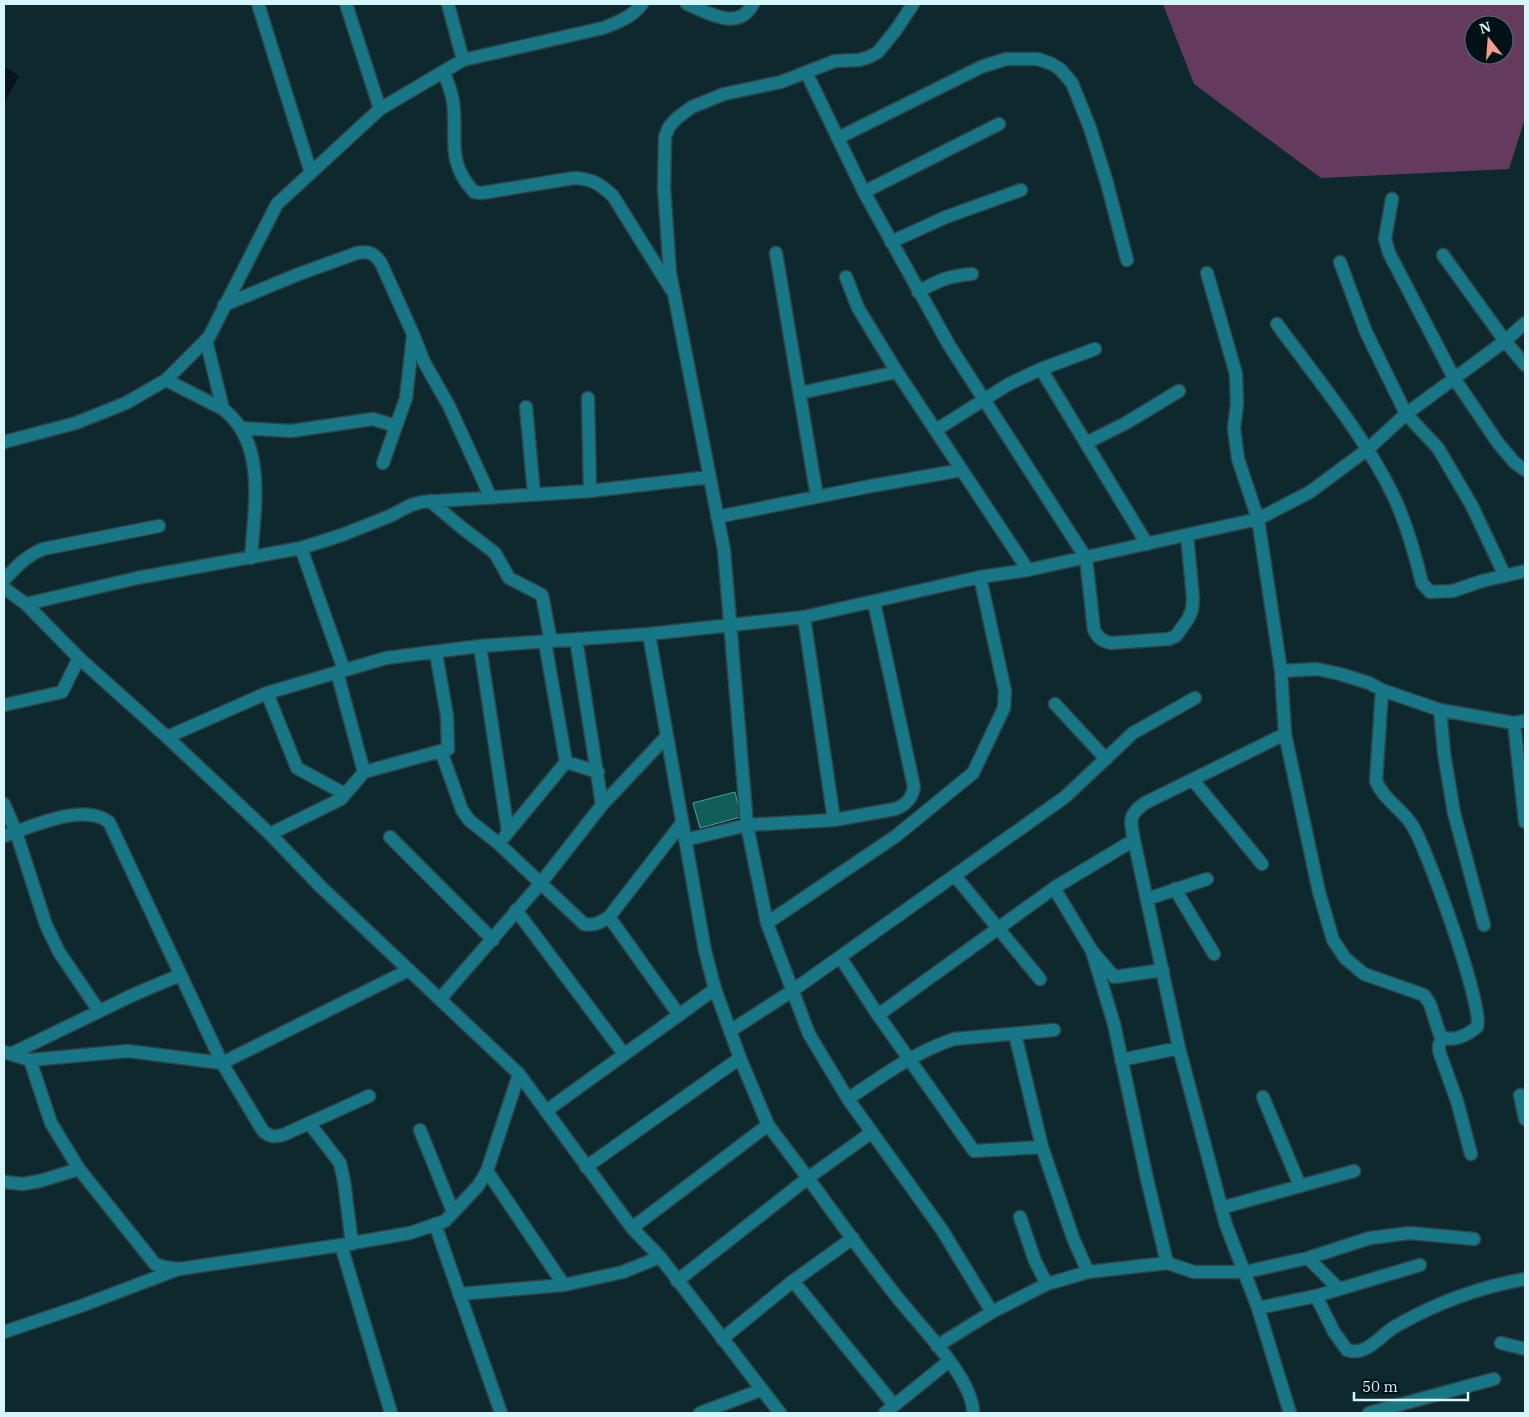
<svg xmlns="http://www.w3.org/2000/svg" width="1529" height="1417" font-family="'IBM Plex Serif',serif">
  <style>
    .green { fill: #643b5f; fill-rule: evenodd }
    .shadow { fill: #0007 }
    .building { fill: #125c59; stroke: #4ba39f }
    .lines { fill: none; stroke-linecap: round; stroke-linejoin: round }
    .minor-casing { stroke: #2f4449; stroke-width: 15 }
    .tertiary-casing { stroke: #2f4449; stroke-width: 15 }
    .minor { stroke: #187786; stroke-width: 12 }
    .tertiary { stroke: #187786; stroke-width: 12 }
  </style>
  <rect width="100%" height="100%" fill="#0e292e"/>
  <path class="green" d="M 1163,4 L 1525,4 L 1525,118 L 1509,169 L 1321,178 L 1194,84 ZM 1474,25 L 1504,25 L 1504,55 L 1474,55 Z"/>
  <path class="shadow" d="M 4,66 L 19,76 L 4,104 Z
    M 734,793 L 744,798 L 750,822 L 710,833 L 701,828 Z"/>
  <path class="building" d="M 735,792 L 741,817 L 700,828 L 693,803 Z"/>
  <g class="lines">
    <g class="minor-casing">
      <path id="minor" d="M 258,4 L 311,173
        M 346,4 L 380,109
        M 448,4 L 463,60
        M 687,4 C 709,13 738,32 753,4
        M 913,4 L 896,30 L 878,52 L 869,57 L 859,60 L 835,61 L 781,82 L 724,94 L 692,107 L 677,118 L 669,127 L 665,137 L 664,188 L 670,273 L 724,550 L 747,825 L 767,923 L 809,1034 L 848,1099 L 942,1230 L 992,1312 L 1047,1284 L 1088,1272 L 1167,1263 L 1194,1272 L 1245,1272 L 1308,1258 L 1370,1238 L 1410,1233 L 1474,1239
        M 444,72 C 447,82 452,92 453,102 C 458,138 445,160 474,192 L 482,193 L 574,178 C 592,179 599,183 613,196 L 671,289
        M 806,72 L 864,192 L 949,345 L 1086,558 L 1094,630 C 1098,638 1102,641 1111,643 L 1169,639 L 1176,636 L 1188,619 L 1192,610 L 1193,598 L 1187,535
        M 838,138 L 981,67 L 1006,59 L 1038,59 L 1052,64 L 1060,69 L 1072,83 L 1090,128 L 1107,183 L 1127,260
        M 864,192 L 999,124
        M 1392,199 L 1385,239 L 1389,253 L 1454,378 L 1498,443 L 1514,462 L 1525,470
        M 891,242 L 946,217 L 1021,190
        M 776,253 L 817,497
        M 1443,255 L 1505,341 L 1525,365
        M 1340,262 L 1366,332 L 1406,414 L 1438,448 L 1472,506 L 1505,576
        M 1207,273 L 1236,374 L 1237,404 L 1234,428 L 1238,459 L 1258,519 L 1281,671 L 1317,669 L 1340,674 L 1369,683 L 1382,690 L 1440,710 L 1514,723 L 1525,721
        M 846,277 L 858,308 L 897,372 L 1028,570
        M 918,292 C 939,280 948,276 972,274
        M 224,305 L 299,274 L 357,253 C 369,251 374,253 381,263 L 413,334 L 424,362 L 449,406 L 491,498
        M 1277,324 C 1317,379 1365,436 1394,497 C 1407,525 1415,554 1422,583 L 1430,592 L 1453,591 L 1482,581 L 1525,571
        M 206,340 L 223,409
        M 1041,369 L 1147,544
        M 166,380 L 223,409 C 268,444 254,509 251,558
        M 800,393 L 897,372
        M 588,398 L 590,491
        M 526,407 L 534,494
        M 241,428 L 291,431 L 373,419 L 396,426
        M 936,430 L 1009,384 L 1041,369 L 1095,349
        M 4,442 L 76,423 L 126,403 L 166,380 L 209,337 L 277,204 L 380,109 L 463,60 L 603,28 C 619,22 632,17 642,4
        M 1086,443 L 1126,423 L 1179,391
        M 383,463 L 406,398 L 413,336
        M 430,501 L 461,527 L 495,553 L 509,578 L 542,595 L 551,642
        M 717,517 L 871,486 L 962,470
        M 301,548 L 344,670
        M 4,580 C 16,567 26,556 43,549 L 159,526
        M 26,604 L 137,578 L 301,548 L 342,535 L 390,516 L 411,505 L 422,502 L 590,491 L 710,477
        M 804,617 L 834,820
        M 649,634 L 705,951 L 715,989 L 740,1058 L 768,1125 L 808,1178 L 872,1132
        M 576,639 L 602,805
        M 545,642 L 566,762
        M 480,646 L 508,832
        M 1281,671 L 1285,734
        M 337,672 L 364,772
        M 267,693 L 297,768 L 345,794
        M 1055,704 L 1106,759
        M 4,705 L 62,692 L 79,658
        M 1440,710 L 1444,753 L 1454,813 L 1484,925
        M 1514,723 L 1525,822
        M 167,737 L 267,693 L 386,658 L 480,646 L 649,634 L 804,617 L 980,577 L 1028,570 L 1258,519 L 1310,492 L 1368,449 L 1406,414 L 1505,341 L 1525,323
        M 441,751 L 462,810 L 469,820 L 499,844 L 584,924 C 595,926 601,922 609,917 L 682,823
        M 1193,780 L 1262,864
        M 4,804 L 16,832 L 46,925 L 59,952 L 99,1011
        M 270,834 L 341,799 L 364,772 L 448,749 L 447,716 L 436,653
        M 4,836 C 32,827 83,802 109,822 L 222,1063 L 263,1131 C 270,1137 274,1137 283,1135 L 369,1096
        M 505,836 L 566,762 L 598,772
        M 390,837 L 493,940
        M 685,840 L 747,825 L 834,820 L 895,809 C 906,805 912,799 914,787 L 874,602
        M 955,876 L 1040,979
        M 1054,888 L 1092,951 L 1114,977 L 1163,970
        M 1175,889 L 1214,954
        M 1147,899 L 1207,879
        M 516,910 L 624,1054
        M 609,917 L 679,1015
        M 767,923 L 896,836 L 973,773 L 1004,708 L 1005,691 L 980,577
        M 1092,951 L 1114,1024 L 1147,1179 L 1167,1263
        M 840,957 L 878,1015
        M 440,999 L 540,884 L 602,805 L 667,736
        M 730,1031 L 792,991 L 1065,797 L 1133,733 L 1195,698
        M 1015,1034 L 1042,1147 L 974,1151 L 878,1015 L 1054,888 L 1134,840
        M 1443,1038 L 1439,1045 L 1439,1051 L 1457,1101 L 1471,1154
        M 4,1052 L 30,1060 L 51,1123 L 79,1169 L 155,1264 L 164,1267 L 179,1269 L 341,1245 L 410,1233 L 445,1221 L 478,1186 L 487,1171 L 519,1074
        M 11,1054 L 135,994 L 180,975
        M 30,1060 L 128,1051 L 222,1063 L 409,970
        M 1121,1060 L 1179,1048
        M 1520,1095 L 1525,1119
        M 1263,1097 L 1300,1186
        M 848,1099 C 882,1076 915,1052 954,1039 L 1054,1030
        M 546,1111 L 715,989
        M 309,1123 L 340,1163 L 344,1181 L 352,1244
        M 420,1130 L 453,1212
        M 1042,1147 L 1073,1238 L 1088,1272
        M 586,1167 L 740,1058
        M 4,1182 L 23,1184 L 40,1181 L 79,1169
        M 1221,1208 L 1354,1171
        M 1020,1217 L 1035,1261 L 1047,1284
        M 435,1224 L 501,1413
        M 632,1228 L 768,1125
        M 341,1245 L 391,1413
        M 1308,1258 L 1339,1289
        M 677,1281 L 808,1178 C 837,1218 866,1258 897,1297 C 918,1324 974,1379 973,1413
        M 793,1281 L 894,1405
        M 564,1285 L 623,1272 L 660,1257
        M 459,1294 L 564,1285 L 487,1171
        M 1316,1296 L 1334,1332 L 1347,1350 C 1367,1357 1380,1335 1396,1326 C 1436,1303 1480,1287 1525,1279
        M 1258,1308 L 1316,1296 L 1420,1265
        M 4,1332 L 81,1306 L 176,1270
        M 722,1339 L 793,1281 L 853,1238
        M 1501,1343 L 1525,1349
        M 937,1346 L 992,1312
        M 700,1413 L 761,1390
        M 885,1413 L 949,1361
        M 1290,1413 L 1258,1308 L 1226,1225 L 1179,1048 L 1134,840 C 1130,820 1128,815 1145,803 L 1285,734 L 1319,892 L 1333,940 L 1345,958 L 1364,974 L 1424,995 L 1430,1004 L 1440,1035 C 1450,1044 1468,1035 1477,1027 C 1485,1009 1426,846 1412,825 C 1402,809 1383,799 1376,781 L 1382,690
        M 1369,1413 L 1494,1379"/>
    </g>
    <g class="tertiary-casing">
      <path id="tertiary" d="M 4,588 L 26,604 L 79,658 L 167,737 L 270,834 L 321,887 L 519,1074 L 632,1228 L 660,1257 L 780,1413"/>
    </g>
    <use href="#minor" class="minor"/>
    <use href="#tertiary" class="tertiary"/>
  </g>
  <rect width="1529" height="1417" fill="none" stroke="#d6f6fc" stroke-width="10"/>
  <g transform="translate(1489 40) rotate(343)"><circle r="24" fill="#001216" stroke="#566d72"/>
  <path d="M0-4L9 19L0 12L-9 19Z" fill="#f49d8d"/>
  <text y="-8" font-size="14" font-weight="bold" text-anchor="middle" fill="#d6f6fc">N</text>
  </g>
  <path d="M1354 1392v8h114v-8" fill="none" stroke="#d6f6fc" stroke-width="2.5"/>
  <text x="1362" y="1392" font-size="15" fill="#d6f6fc" stroke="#001216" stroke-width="4" paint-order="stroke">50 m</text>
</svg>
